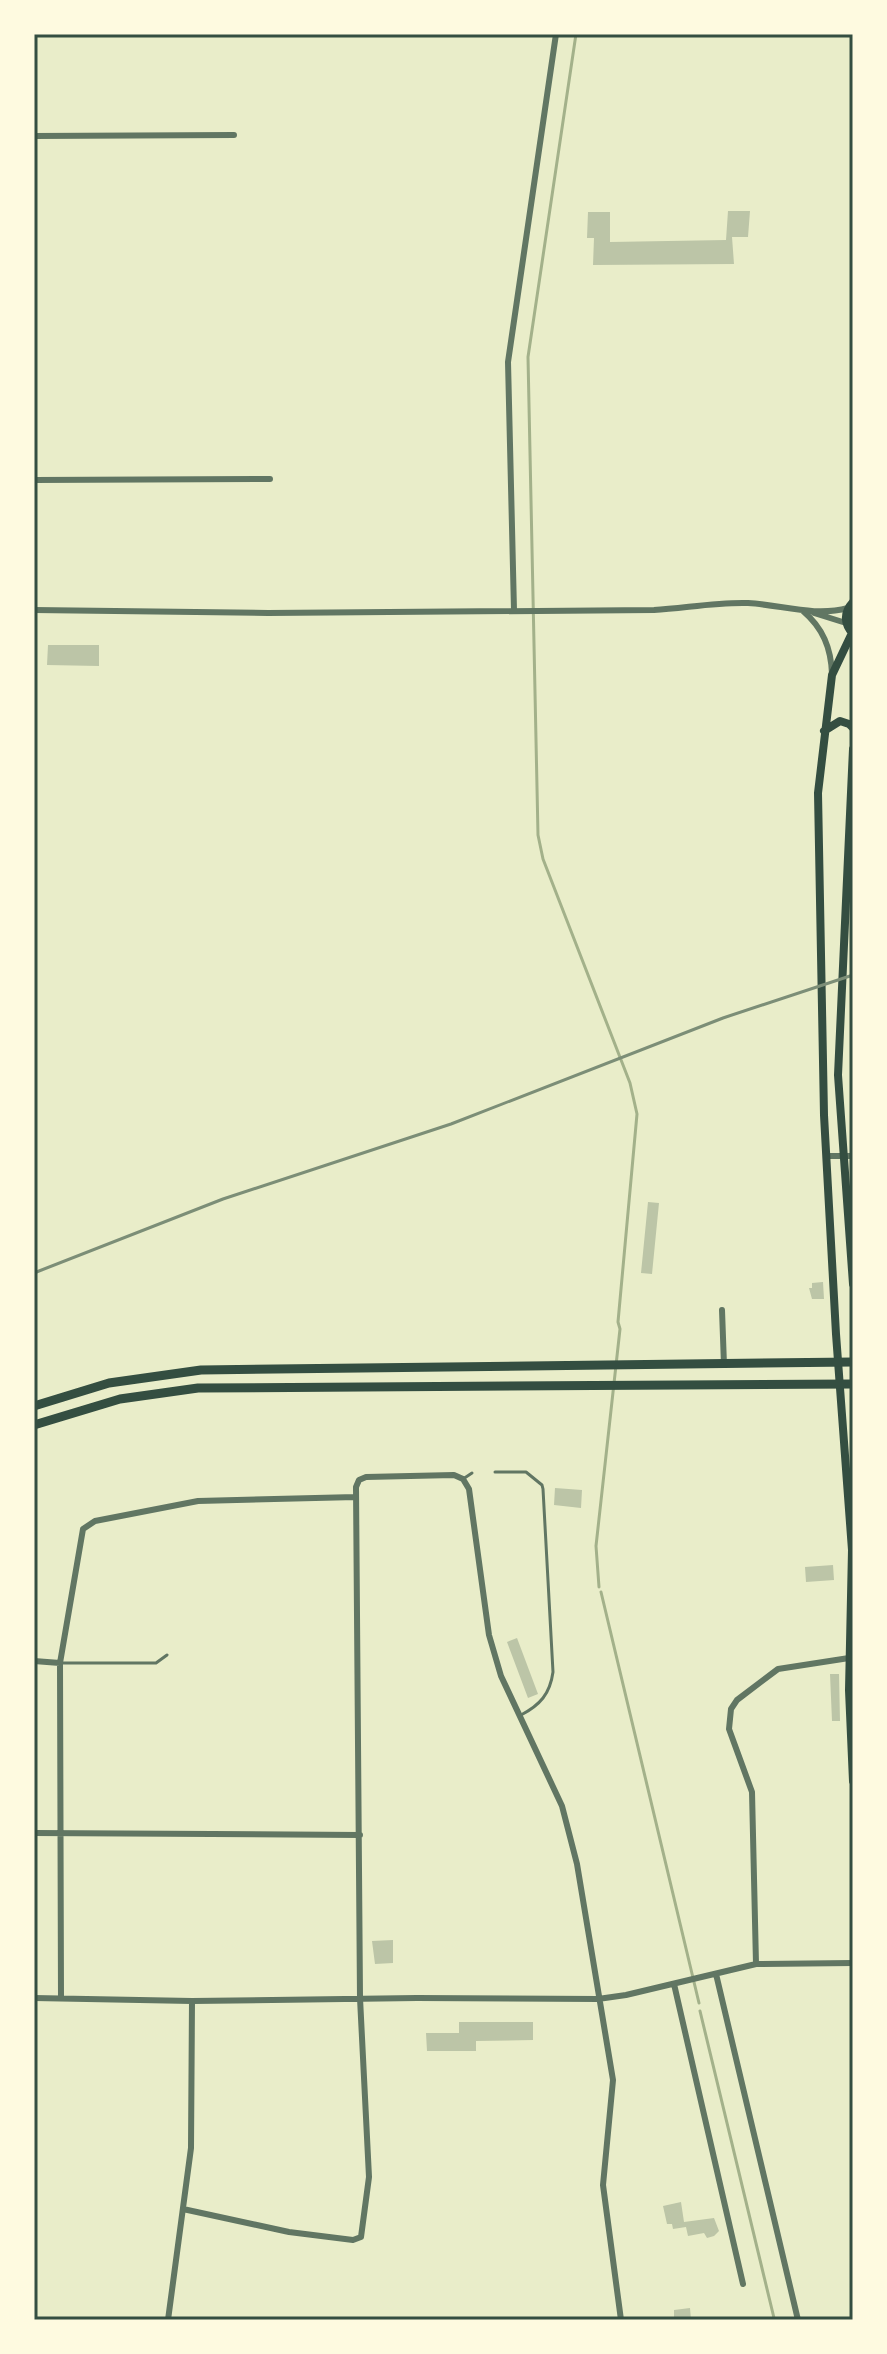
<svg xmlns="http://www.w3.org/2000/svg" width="887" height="2354" font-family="Figtree,sans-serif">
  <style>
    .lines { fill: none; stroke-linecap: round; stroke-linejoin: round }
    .stream { stroke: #a3b18a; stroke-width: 3 }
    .building { fill: #bcc5a7 }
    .service { stroke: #617663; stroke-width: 3 }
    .minor { stroke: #617663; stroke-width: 6 }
    .secondary { stroke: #344e41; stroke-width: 8 }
    .primary { stroke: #344e41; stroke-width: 9 }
    .rail { stroke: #7c8e77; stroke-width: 3 }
    .neatline { fill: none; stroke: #344e41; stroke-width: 3 }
  </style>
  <rect width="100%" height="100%" fill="#e9edc9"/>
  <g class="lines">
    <path class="stream" d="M 576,34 L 528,357 L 538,835 L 543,859 L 630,1083 L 637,1114 L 618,1322 L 620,1329 L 596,1546 L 599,1587
      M 601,1592 L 699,2003
      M 700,2011 L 774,2318"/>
  </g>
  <path class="building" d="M 728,211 L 750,211 L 748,237 L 732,237 L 734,264 L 593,265 L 594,238 L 587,238 L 588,212 L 610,212 L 610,242 L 726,240 Z
    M 48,645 L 99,645 L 99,666 L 47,665 Z
    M 648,1202 L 659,1203 L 652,1274 L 641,1273 Z
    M 823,1282 L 824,1299 L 812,1299 L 809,1288 L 812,1288 L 812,1283 Z
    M 555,1488 L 582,1490 L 581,1508 L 554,1505 Z
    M 833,1565 L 834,1580 L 806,1582 L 805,1567 Z
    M 517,1638 L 538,1694 L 528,1698 L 507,1642 Z
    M 830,1674 L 839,1674 L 840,1721 L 832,1721 Z
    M 393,1940 L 393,1963 L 375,1964 L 372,1941 Z
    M 459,2022 L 533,2022 L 533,2040 L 476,2041 L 476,2051 L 427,2051 L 426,2033 L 459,2033 Z
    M 681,2202 L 684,2222 L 714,2218 L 719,2231 L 714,2236 L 707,2238 L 704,2233 L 688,2236 L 686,2227 L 673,2229 L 672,2224 L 667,2224 L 663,2206 Z
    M 690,2308 L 691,2320 L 674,2320 L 674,2310 Z"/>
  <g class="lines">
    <path class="service" d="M 495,1472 L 526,1472 L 542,1485 L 543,1489 L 553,1672 C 550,1694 540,1705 521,1715
      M 463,1479 L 472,1473
      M 62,1663 L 156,1663 L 167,1655"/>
    <path class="minor" d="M 34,136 L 234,135
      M 34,480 L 270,479
      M 34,610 L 268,613 L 654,610 C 686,608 716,602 748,603 C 782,605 814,617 848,608
      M 514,610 L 508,362 L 556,34
      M 803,611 C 823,628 831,648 832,674
      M 814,613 L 846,623
      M 826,1156 L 853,1156
      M 722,1310 L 724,1365
      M 34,1661 L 60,1663
      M 34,1833 L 360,1835
      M 756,1964 L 752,1792 L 729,1729 L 731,1709 L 737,1700 L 778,1669 L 849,1658
      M 716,1974 L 798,2320
      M 674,1984 L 743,2284
      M 34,1998 L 192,2001 L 417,1998 L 598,1999 L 626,1995 L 756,1964 L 853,1963
      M 61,1998 L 60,1663 L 83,1529 L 95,1521 L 198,1501 L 356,1497
      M 183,2209 L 289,2232 L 353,2240 L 361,2237 L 369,2177 L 360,1998 L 356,1487 L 359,1480 L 366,1477 L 454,1475 L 463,1479 L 469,1489 L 489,1635 L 501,1676 L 562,1806 L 577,1864 L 613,2080 L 603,2185 L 621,2320
      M 168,2320 L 191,2148 L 192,2001"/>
    <path class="secondary" d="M 853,602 C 843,613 844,624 853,634
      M 852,633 L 832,675 L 818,793 L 824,1115 L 836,1334 L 852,1550 L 849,1690 L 853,1781
      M 824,731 L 840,721 L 849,724 L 853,728
      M 853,749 L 838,1075 L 853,1284"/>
    <path class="primary" d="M 34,1406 L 109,1383 L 201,1370 L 853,1362
      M 34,1425 L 120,1399 L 198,1388 L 853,1384"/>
    <path class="rail" d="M 34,1273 L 223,1199 L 451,1124 L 723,1018 L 853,975"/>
  </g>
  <rect width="887" height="2354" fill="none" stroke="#fefae0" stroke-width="72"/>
  <rect x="36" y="36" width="815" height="2282" class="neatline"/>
</svg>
